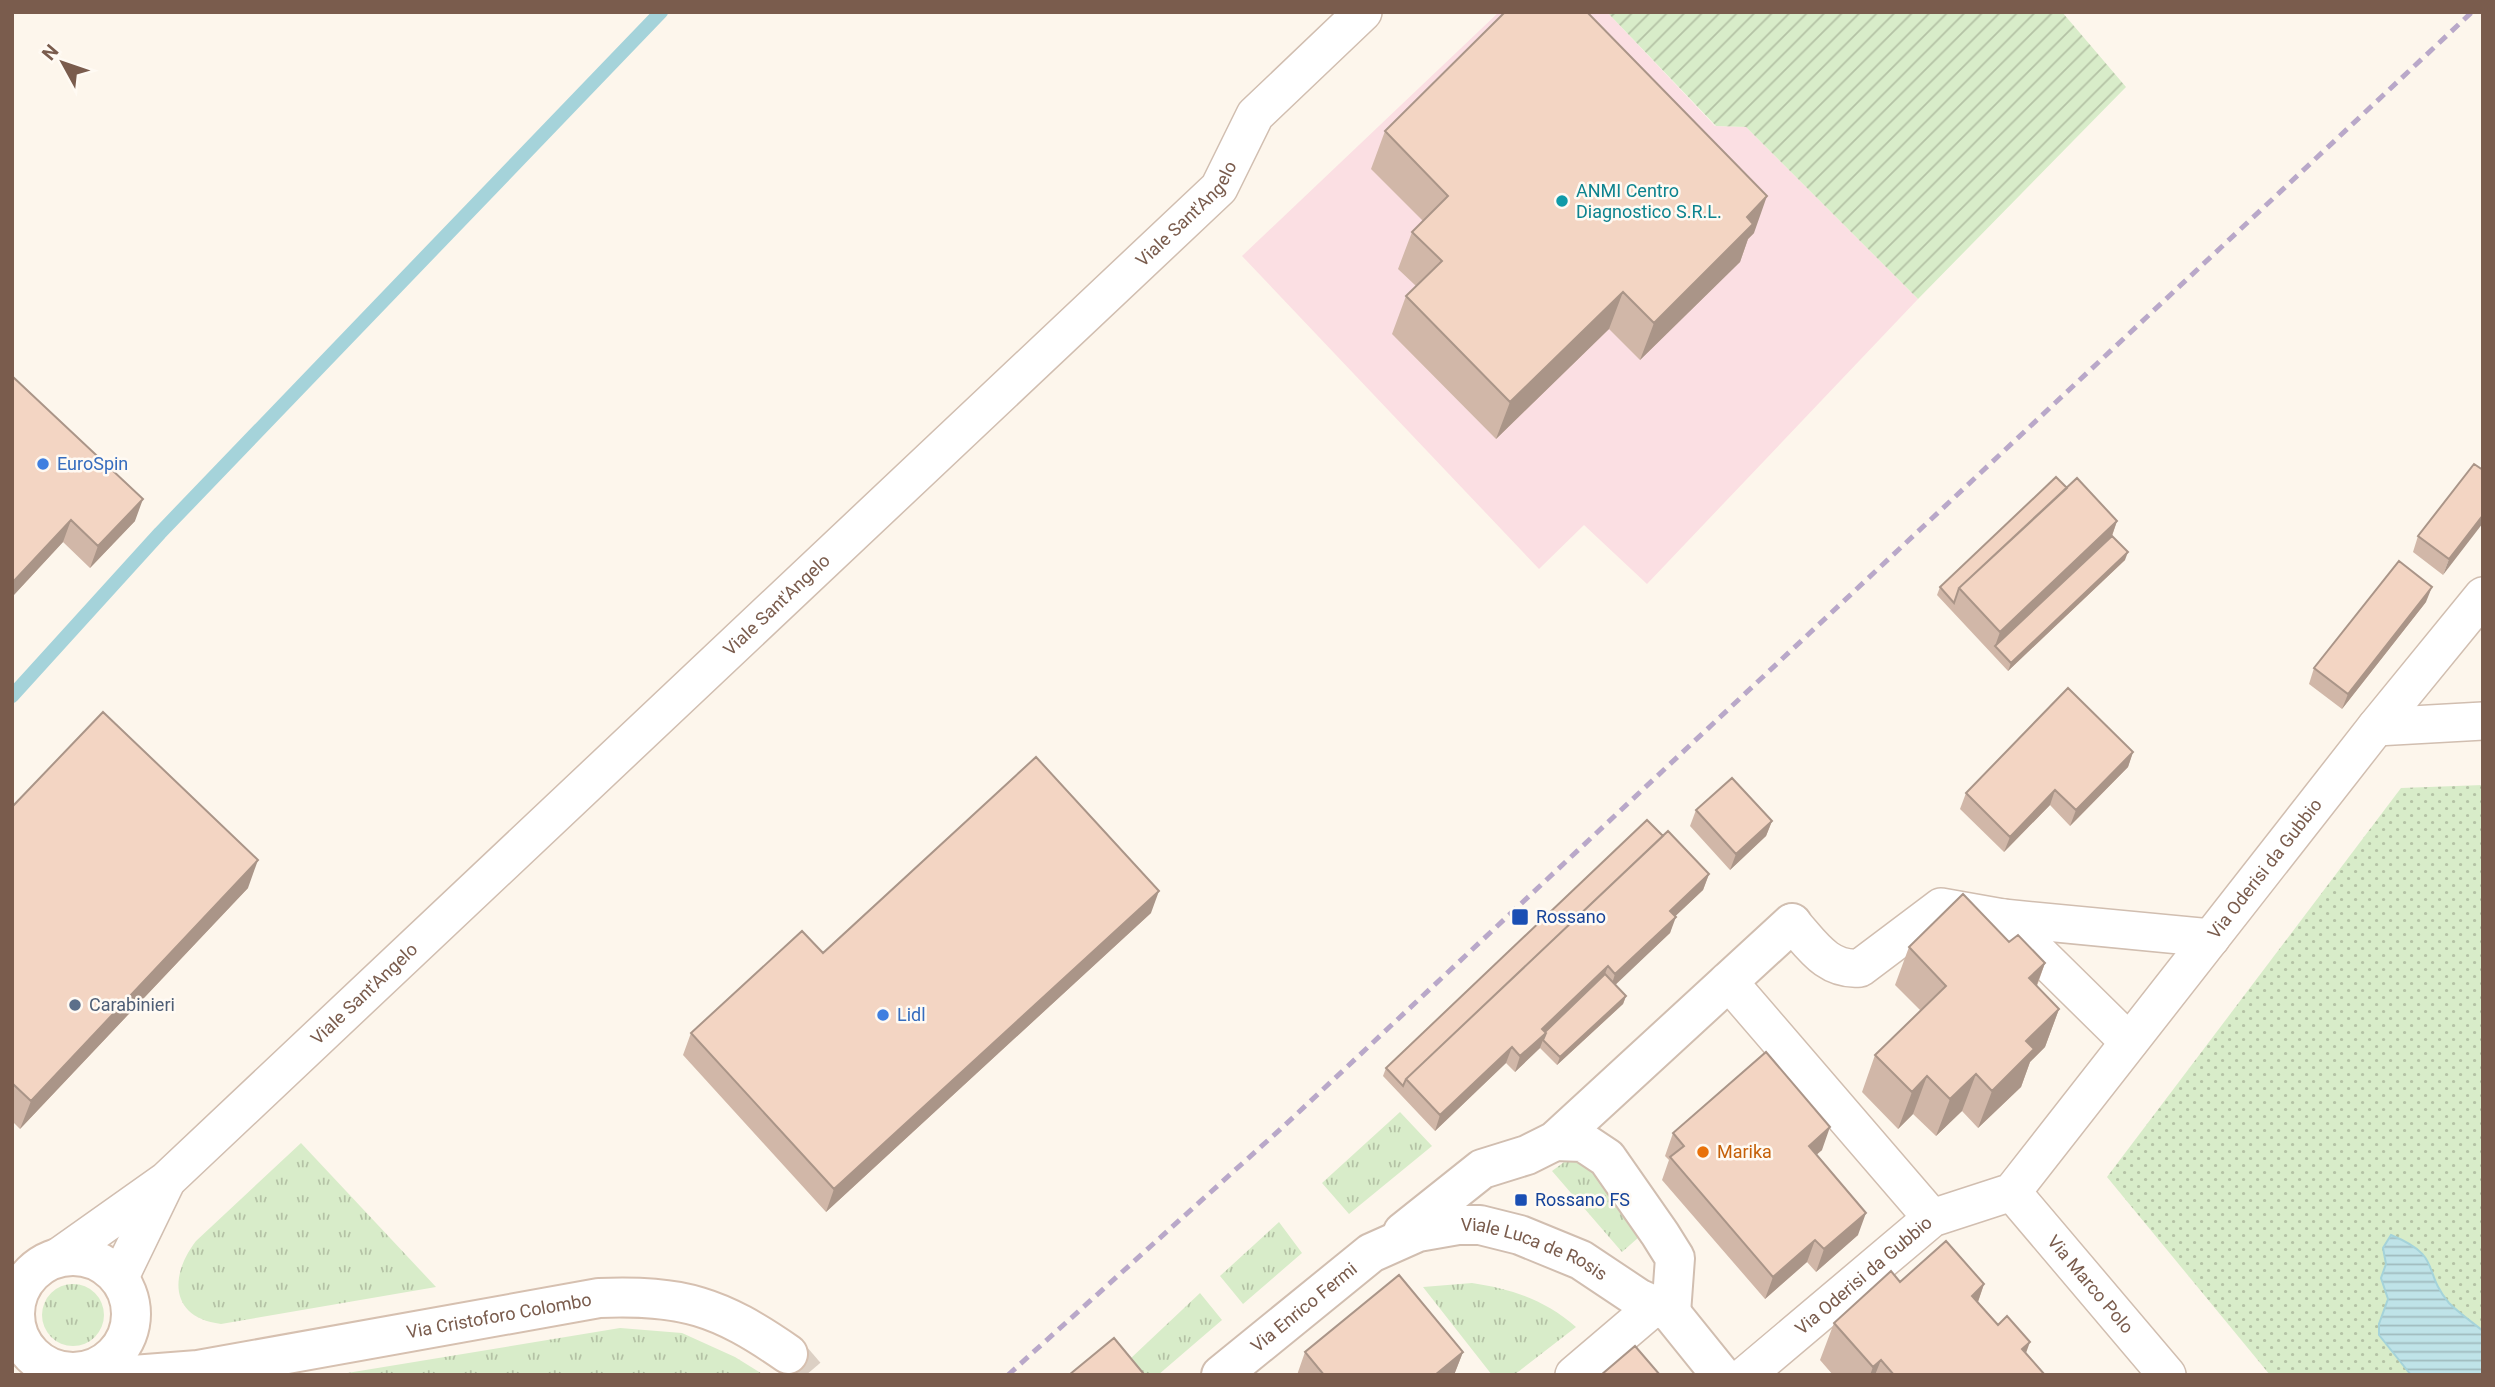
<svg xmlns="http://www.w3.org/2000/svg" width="2495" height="1387" font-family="Roboto,sans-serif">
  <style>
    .medical { fill: #fbdfe3 }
    .grass { fill: url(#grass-tufts) }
    .park { fill: url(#park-dots) }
    .garden { fill: url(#garden-furrows) }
    .water { fill: url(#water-rules); stroke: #a5d3da; stroke-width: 2 }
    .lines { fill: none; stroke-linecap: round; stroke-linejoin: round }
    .stream { stroke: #a5d3da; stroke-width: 14 }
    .secondary-tunnel { stroke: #dcd0c4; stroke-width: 38; stroke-dasharray: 38 19; stroke-linecap: butt }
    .minor-casing { stroke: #d1beb0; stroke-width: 40 }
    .tertiary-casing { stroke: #d1beb0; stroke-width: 42 }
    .secondary-casing { stroke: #d6c0b0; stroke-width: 42 }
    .minor { stroke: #fff; stroke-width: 37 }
    .tertiary { stroke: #fff; stroke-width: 38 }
    .secondary { stroke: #fff; stroke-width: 38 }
    .rail { stroke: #b9a8c9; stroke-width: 5; stroke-dasharray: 10 7; stroke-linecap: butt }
    .wall { fill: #d1b7a8 }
    .shaded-wall { fill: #aa9588 }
    .building { fill: #f3d5c3; stroke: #aa9588; stroke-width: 2 }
    .culture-dot { fill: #0f9aa8; stroke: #fffaf3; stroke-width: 2.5 }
    .shop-dot { fill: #3f7fe0; stroke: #fffaf3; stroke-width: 2.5 }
    .transit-dot { fill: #1a4fb4; stroke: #fffaf3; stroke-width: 2.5 }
    .service-dot { fill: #5c6f8a; stroke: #fffaf3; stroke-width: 2.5 }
    .food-dot { fill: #e8710a; stroke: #fffaf3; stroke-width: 2.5 }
    .labels { text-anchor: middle; stroke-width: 5; stroke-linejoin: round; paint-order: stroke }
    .culture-label { font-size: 18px; fill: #0d838f; stroke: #fffaf3; text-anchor: start }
    .street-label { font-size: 18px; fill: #7a5c4d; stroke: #fffaf3 }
    .shop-label { font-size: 18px; fill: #366cbe; stroke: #fffaf3; text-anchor: start }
    .transit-label { font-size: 18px; fill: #164399; stroke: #fffaf3; text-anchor: start }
    .service-label { font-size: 18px; fill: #4e5e75; stroke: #fffaf3; text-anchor: start }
    .food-label { font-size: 18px; fill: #c56008; stroke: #fffaf3; text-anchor: start }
  </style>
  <defs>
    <pattern id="grass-tufts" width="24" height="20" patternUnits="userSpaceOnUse" patternTransform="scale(1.75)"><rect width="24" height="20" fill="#d8ecc9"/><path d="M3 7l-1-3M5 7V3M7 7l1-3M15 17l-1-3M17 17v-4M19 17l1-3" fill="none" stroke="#b4c2a5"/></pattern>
    <pattern id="park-dots" width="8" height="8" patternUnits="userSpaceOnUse" patternTransform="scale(1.75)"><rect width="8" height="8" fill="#d8ecc9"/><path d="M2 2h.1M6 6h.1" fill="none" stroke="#b4c2a5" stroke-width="1.8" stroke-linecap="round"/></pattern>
    <pattern id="garden-furrows" width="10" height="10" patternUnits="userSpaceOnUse" patternTransform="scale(1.75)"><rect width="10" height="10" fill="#d8ecc9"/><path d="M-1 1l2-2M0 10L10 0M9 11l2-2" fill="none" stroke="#b4c2a5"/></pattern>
    <pattern id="water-rules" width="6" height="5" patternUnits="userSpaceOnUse" patternTransform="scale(1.75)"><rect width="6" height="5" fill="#bfe3e8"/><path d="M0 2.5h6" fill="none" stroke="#a0bbbe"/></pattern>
  </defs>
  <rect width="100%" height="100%" fill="#fdf6ec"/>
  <path class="medical" d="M 1499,12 L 1607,12 L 1715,126 L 1746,127 L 1918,299 L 1647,584 L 1584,525 L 1539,569 L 1242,256 Z"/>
  <path class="grass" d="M 1400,1112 L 1432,1146 L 1349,1214 L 1322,1183 Z
    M 301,1143 L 436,1287 L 221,1324 C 170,1318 169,1276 196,1241 Z
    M 1571,1157 L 1603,1177 L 1639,1237 L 1622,1252 L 1552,1171 Z
    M 1279,1222 L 1302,1253 L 1243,1304 L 1220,1276 Z
    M 1472,1283 C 1512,1289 1545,1300 1576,1327 L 1514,1375 L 1492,1375 L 1423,1287 Z
    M42 1315a31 31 0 1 1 62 0a31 31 0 1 1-62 0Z
    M 1200,1293 L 1222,1320 L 1158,1375 L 1143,1375 L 1130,1359 Z
    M 620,1328 L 682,1333 L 735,1357 L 764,1375 L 335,1375 Z"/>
  <path class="park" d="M 2483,785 L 2483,1375 L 2270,1375 L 2107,1177 L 2401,788 Z"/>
  <path class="garden" d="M 1607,12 L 2062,12 L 2126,87 L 1918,299 L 1746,127 L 1716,126 Z"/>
  <path class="water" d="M 2391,1235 C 2444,1257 2421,1270 2449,1303 C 2459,1313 2472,1322 2483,1331 L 2483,1375 L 2411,1375 L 2379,1335 L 2379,1324 L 2388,1299 L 2381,1278 L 2386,1264 L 2383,1248 Z"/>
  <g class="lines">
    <path class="stream" d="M 12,696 L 160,533 L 661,12"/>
    <path class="secondary-tunnel" d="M 788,1354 L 806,1375"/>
    <g class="minor-casing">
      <g id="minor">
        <path d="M 2376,727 L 2483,721"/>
        <path d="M 2003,918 L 2211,938"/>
        <path d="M 1792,923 C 1812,945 1827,971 1860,968 L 1941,907 L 2003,918 L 2129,1042"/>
        <path d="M 1728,981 L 1932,1218"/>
        <path id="s1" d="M 2012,1192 L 2167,1375"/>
        <path id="s2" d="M 57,1258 L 167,1180 L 1219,188 L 1255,115 L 1363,12"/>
        <path d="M 119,1279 L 165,1184"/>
        <path d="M 1574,1375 L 1655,1306"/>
        <path id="s3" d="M 1746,1375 L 1932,1218 L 2012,1192 L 2376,727 L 2483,596"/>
      </g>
    </g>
    <g class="tertiary-casing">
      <g id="tertiary">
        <path d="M 1555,1141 L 1583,1142 L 1607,1158 L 1660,1234 L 1675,1258 L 1671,1313"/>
        <path d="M 1403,1232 L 1482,1169 L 1527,1155 L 1555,1141 L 1792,923"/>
        <path id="s4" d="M 1221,1375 L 1371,1253 L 1418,1232 L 1458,1225 L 1480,1225 L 1520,1235 L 1581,1260 L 1638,1298 L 1671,1313 L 1721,1375"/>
      </g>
    </g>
    <g class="secondary-casing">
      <g id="secondary">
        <circle cx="73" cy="1314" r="58"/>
        <path id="s5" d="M 133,1375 L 198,1370 L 599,1298 C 683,1295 719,1306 788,1354"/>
      </g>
    </g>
    <use href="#minor" class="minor"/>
    <use href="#tertiary" class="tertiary"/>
    <use href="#secondary" class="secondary"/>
    <path class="rail" d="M 1008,1375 L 1285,1125 L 2472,12"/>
  </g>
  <path class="wall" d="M 1385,131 L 1754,233 L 1748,239 L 1740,262 L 1640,360 L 1609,329 L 1496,439 L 1392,334 L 1406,296 L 1416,286 L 1398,269 L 1412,232 L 1423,221 L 1371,169 Z
    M 12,376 L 135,521 L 90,568 L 63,542 L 12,597 Z
    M 2483,470 L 2443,575 L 2413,552 L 2418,536 Z
    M 2067,488 L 2117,521 L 2112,536 L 2125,560 L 2008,671 L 1937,595 L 1940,587 Z
    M 2426,602 L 2342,709 L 2309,684 L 2314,668 Z
    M 2133,752 L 2128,767 L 2070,826 L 2050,805 L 2004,852 L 1960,809 L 1966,793 Z
    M 12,807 L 248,888 L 20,1129 L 12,1121 Z
    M 1696,810 L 1772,821 L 1766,836 L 1730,870 L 1690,826 Z
    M 1663,836 L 1709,874 L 1703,890 L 1675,916 L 1670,933 L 1615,984 L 1626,996 L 1623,1004 L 1557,1065 L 1540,1048 L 1515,1072 L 1506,1063 L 1435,1131 L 1383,1076 L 1386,1068 Z
    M 1151,913 L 826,1212 L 683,1055 L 691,1033 L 823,953 Z
    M 2009,942 L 2045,963 L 2037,986 L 2059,1009 L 2045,1047 L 2030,1062 L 2021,1087 L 1978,1128 L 1962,1111 L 1936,1136 L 1913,1114 L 1898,1129 L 1862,1092 L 1875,1055 L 1921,1011 L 1895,985 L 1909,947 Z
    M 1673,1133 L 1822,1150 L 1816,1155 L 1858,1235 L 1816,1272 L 1807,1262 L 1765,1299 L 1662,1180 L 1669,1160 L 1665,1156 Z
    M 1900,1282 L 1984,1284 L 1978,1302 L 2045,1375 L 1833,1375 L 1820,1360 L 1834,1323 Z
    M 1305,1352 L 1463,1352 L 1454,1375 L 1297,1375 Z"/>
  <path class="shaded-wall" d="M 1767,196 L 1754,233 L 1748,239 L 1740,262 L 1640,360 L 1654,323 L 1747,217 Z
    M 1623,292 L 1609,329 L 1496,439 L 1510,402 Z
    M 143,499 L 135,521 L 90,568 L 98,546 Z
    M 2483,515 L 2483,523 L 2443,575 L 2449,559 Z
    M 71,520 L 63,542 L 12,597 L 12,583 Z
    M 2117,521 L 2109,544 L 1995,646 L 2000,632 Z
    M 2128,552 L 2125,560 L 2008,671 L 2011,663 Z
    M 2432,587 L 2426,602 L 2342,709 L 2348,694 Z
    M 2133,752 L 2128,767 L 2070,826 L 2076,810 Z
    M 2055,790 L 2050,805 L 2004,852 L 2010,837 Z
    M 1772,821 L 1766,836 L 1730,870 L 1736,854 Z
    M 258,860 L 248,888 L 20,1129 L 31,1101 Z
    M 1709,874 L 1703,890 L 1665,926 L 1670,911 Z
    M 1159,891 L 1151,913 L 826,1212 L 834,1189 Z
    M 1676,917 L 1670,933 L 1610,990 L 1615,974 Z
    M 2045,963 L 2031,1000 L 2029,978 Z
    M 1608,966 L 1602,982 L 1544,1037 L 1540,1048 L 1515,1072 L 1520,1056 L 1542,1029 Z
    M 1626,996 L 1623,1004 L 1557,1065 L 1560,1057 Z
    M 2059,1009 L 2045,1047 L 2030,1062 L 2021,1087 L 1978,1128 L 1992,1091 L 2026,1041 Z
    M 1512,1047 L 1506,1063 L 1435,1131 L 1440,1115 Z
    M 1976,1074 L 1962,1111 L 1936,1136 L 1950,1099 Z
    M 1927,1076 L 1913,1114 L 1898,1129 L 1912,1092 Z
    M 1830,1127 L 1822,1150 L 1801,1168 L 1809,1146 Z
    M 1866,1213 L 1858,1235 L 1816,1272 L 1824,1249 Z
    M 1815,1240 L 1807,1262 L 1765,1299 L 1773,1277 Z
    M 1984,1284 L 1971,1322 L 1972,1296 Z
    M 2030,1342 L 2018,1375 L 2022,1349 Z
    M 1463,1352 L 1454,1375 L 1435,1375 Z
    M 1881,1360 L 1875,1375 L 1870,1375 L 1873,1367 Z"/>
  <path class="building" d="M 1505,12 L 1587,12 L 1767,196 L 1747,217 L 1753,224 L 1654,323 L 1623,292 L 1510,402 L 1406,296 L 1442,261 L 1412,232 L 1448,196 L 1385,131 Z
    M 12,376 L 143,499 L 98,546 L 71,520 L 12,583 Z
    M 2474,464 L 2483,470 L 2483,515 L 2449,559 L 2418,536 Z
    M 2056,477 L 2067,488 L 1959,588 L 1954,603 L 1940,587 Z
    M 2077,478 L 2117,521 L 2000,632 L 1959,588 Z
    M 2112,536 L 2128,552 L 2011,663 L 1995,646 Z
    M 2399,561 L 2432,587 L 2348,694 L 2314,668 Z
    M 2068,688 L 2133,752 L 2076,810 L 2055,790 L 2010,837 L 1966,793 Z
    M 103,712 L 258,860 L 31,1101 L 12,1083 L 12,807 Z
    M 1036,757 L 1159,891 L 834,1189 L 691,1033 L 802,931 L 823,953 Z
    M 1732,778 L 1772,821 L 1736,854 L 1696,810 Z
    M 1647,820 L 1663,836 L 1406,1079 L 1403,1086 L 1386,1068 Z
    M 1668,831 L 1709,874 L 1670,911 L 1676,917 L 1615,974 L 1608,966 L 1542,1029 L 1546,1033 L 1520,1056 L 1512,1047 L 1440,1115 L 1406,1079 Z
    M 1963,894 L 2009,942 L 2018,935 L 2045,963 L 2029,978 L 2059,1009 L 2026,1041 L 2034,1049 L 1992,1091 L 1976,1074 L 1950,1099 L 1927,1076 L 1912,1092 L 1875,1055 L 1946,986 L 1909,947 Z
    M 1605,974 L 1626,996 L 1560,1057 L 1543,1040 L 1546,1033 L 1545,1032 Z
    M 1766,1052 L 1830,1127 L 1809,1146 L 1866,1213 L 1824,1249 L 1815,1240 L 1773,1277 L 1670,1157 L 1684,1146 L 1673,1133 Z
    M 1946,1241 L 1984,1284 L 1972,1296 L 1998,1325 L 2007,1316 L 2030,1342 L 2022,1349 L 2045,1375 L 1894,1375 L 1881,1360 L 1873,1367 L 1834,1323 L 1891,1271 L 1900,1282 Z
    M 1399,1275 L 1463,1352 L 1435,1375 L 1324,1375 L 1305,1352 Z
    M 1114,1338 L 1143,1373 L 1141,1375 L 1069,1375 Z
    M 1635,1346 L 1660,1375 L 1601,1375 Z"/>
  <circle class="culture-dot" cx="1562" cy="201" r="7"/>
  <g class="shop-dot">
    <circle cx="43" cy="464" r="7"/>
    <circle cx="883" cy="1015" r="7"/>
  </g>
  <g class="transit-dot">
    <rect x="1511" y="908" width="18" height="18" rx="3.5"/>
    <rect x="1514" y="1193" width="14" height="14" rx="3.5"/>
  </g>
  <circle class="service-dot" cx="75" cy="1005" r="7"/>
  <circle class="food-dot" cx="1703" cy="1152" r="7"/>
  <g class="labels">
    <g class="culture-label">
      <text x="1576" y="197">ANMI Centro<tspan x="1576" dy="21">Diagnostico S.R.L.</tspan></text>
    </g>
    <g class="street-label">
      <text dy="6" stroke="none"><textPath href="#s2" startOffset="1540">Viale Sant'Angelo</textPath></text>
      <text dy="6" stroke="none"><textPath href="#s2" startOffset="973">Viale Sant'Angelo</textPath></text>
      <text dy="6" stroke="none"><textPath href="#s3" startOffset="738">Via Oderisi da Gubbio</textPath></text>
      <text dy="6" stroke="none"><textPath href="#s2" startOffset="406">Viale Sant'Angelo</textPath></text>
      <text dy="6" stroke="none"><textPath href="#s4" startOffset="366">Viale Luca de Rosis</textPath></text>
      <text dy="6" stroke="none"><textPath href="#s3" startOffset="154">Via Oderisi da Gubbio</textPath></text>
      <text dy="6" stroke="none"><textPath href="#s1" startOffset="121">Via Marco Polo</textPath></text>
      <text dy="6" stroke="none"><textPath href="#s4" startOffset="107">Via Enrico Fermi</textPath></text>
      <text dy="6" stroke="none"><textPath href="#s5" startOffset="371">Via Cristoforo Colombo</textPath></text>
    </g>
    <g class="shop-label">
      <text x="57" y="470">EuroSpin</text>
      <text x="897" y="1021">Lidl</text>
    </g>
    <g class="transit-label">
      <text x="1536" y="923">Rossano</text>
      <text x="1535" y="1206">Rossano FS</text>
    </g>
    <g class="service-label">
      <text x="89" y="1011">Carabinieri</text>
    </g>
    <g class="food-label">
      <text x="1717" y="1158">Marika</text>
    </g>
  </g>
  <rect width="2495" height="1387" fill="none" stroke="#7a5c4d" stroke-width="28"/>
  <g transform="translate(63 63) rotate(310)" stroke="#fffaf3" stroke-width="5" paint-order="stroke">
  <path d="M0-5L12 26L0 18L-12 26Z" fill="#7a5c4d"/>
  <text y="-10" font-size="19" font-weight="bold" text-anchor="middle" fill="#7a5c4d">N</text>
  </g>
</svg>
